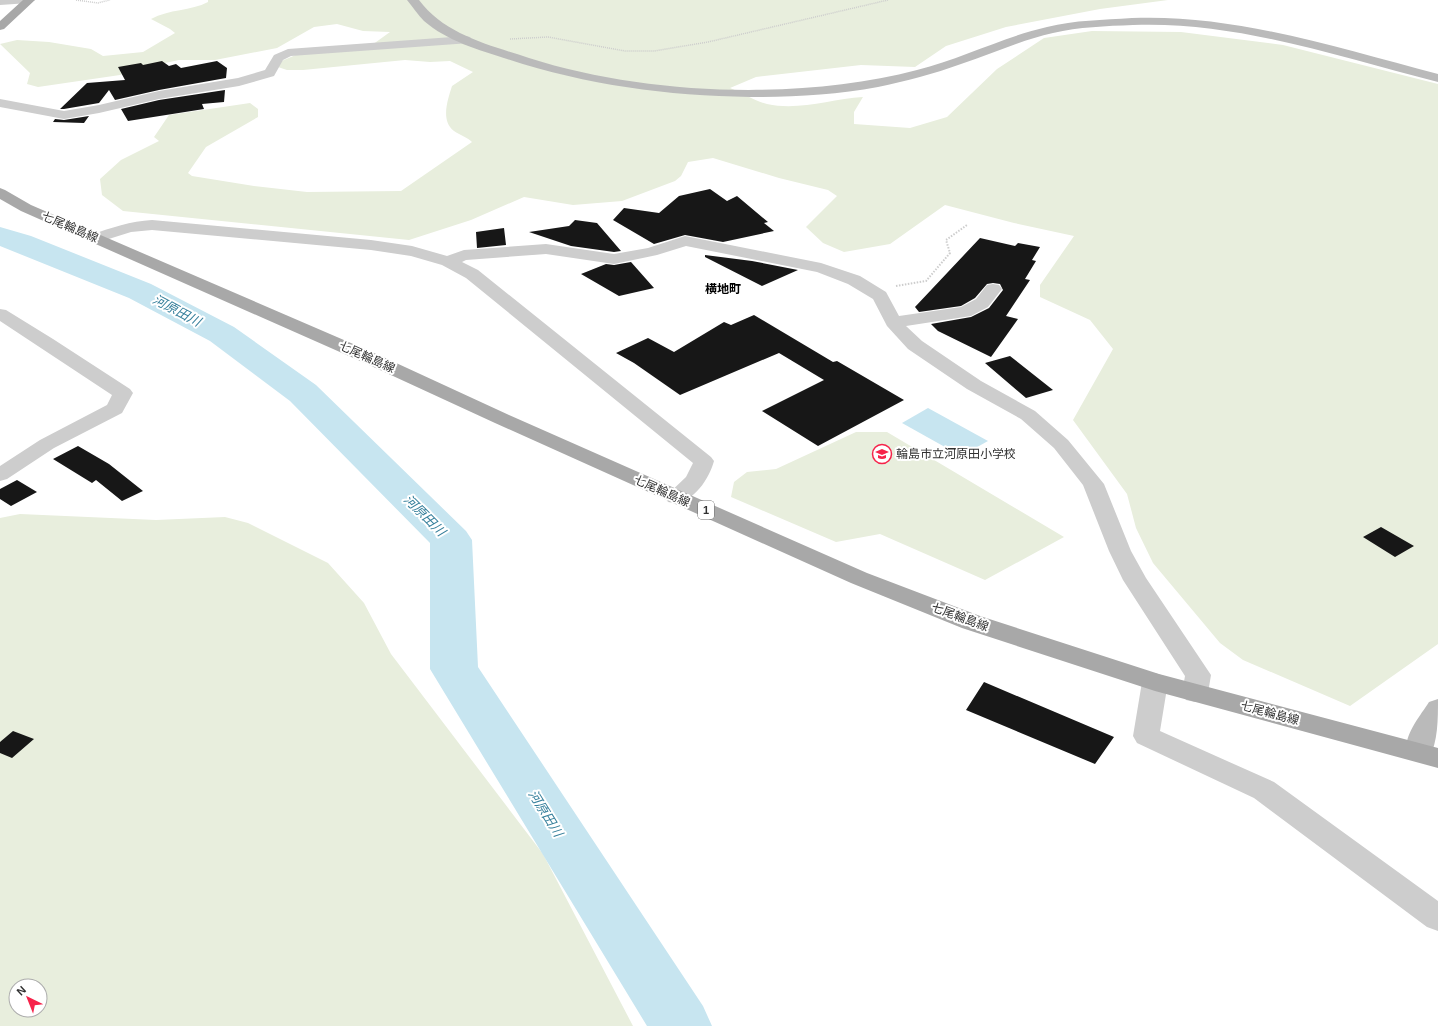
<svg xmlns="http://www.w3.org/2000/svg" width="1438" height="1026" font-family="Arial,'Noto Sans JP',sans-serif">
  <style>
    .green { fill: #e8eedd; fill-rule: evenodd }
    .water { fill: #c7e5f0 }
    .lines { fill: none; stroke-linecap: round; stroke-linejoin: round }
    .river { fill: #c7e5f0; fill-rule: evenodd }
    .building { fill: #171717 }
    .path-far1 { stroke: #cdcdcd; stroke-width: 1.5; stroke-dasharray: 1 1; stroke-linecap: butt }
    .path { stroke: #cdcdcd; stroke-width: 2; stroke-dasharray: 1.5 1.5; stroke-linecap: butt }
    .street { fill: #cdcdcd; fill-rule: evenodd }
    .secondary { fill: #bababa; fill-rule: evenodd }
    .primary { fill: #a8a8a8; fill-rule: evenodd }
    .labels { text-anchor: middle; stroke-width: 4; stroke-linejoin: round; paint-order: stroke }
    .shield { fill: #fff; stroke: #6e6e6e; stroke-width: 1 }
    .shield-label { font-size: 11px; font-weight: bold; fill: #303030 }
    .street-label { font-size: 12px; fill: #303030; stroke: #fff }
    .far-quarter-label { font-size: 12px; font-weight: bold; fill: #000; stroke: #fff }
    .poi-label { font-size: 12px; fill: #303030; stroke: #fff; text-anchor: start }
    .water-label { font-size: 13px; font-style: italic; fill: #357f9b; stroke: #fff }
  </style>
  <rect width="100%" height="100%" fill="#fff"/>
  <path class="green" d="M 208,0 L 1168,0 L 1100,9 L 1006,27 L 946,46 L 915,67 L 861,65 L 756,77 L 730,88 C 742,93 755,101 767,104 C 799,111 831,99 863,97 L 854,112 L 854,124 L 910,128 L 947,117 L 997,69 L 1044,38 L 1092,31 L 1181,32 L 1283,45 L 1438,84 L 1438,644 L 1350,706 L 1243,660 L 1220,643 L 1153,563 L 1136,528 L 1127,494 L 1073,420 L 1113,349 L 1090,320 L 1040,297 L 1040,285 L 1074,236 L 1014,223 L 945,205 L 890,244 L 844,252 L 823,243 L 806,227 L 837,196 L 828,190 L 779,178 L 713,158 L 688,162 L 681,176 L 675,181 L 622,201 L 573,205 L 524,197 L 471,220 L 409,240 L 123,211 L 102,195 L 100,179 L 121,160 L 159,141 L 154,137 L 169,115 L 250,103 L 258,109 L 258,117 L 206,147 L 188,173 L 192,176 L 254,186 L 307,192 L 401,191 L 472,142 C 467,137 460,135 454,131 C 440,121 448,99 452,86 L 473,72 L 450,61 L 430,62 L 405,60 L 303,70 L 287,70 L 272,65 L 310,49 L 372,45 L 390,32 L 363,31 L 337,24 L 314,27 L 277,48 L 215,60 L 179,60 L 142,68 L 120,75 L 38,87 L 27,84 L 30,73 L 0,44 L 17,40 L 49,42 L 91,49 L 103,56 L 143,52 L 175,33 L 170,29 L 151,19 C 169,9 191,11 208,2 Z
    M 856,432 L 887,432 L 1064,537 L 985,580 L 880,534 L 836,542 L 731,497 L 734,482 L 747,472 L 776,469 Z
    M 20,514 L 156,520 L 225,517 L 248,523 L 328,563 L 364,603 L 391,654 L 543,854 L 633,1026 L 0,1026 L 0,518 ZM 16,986 L 40,986 L 40,1010 L 16,1010 Z"/>
  <path class="water" d="M 928,408 L 988,441 L 961,456 L 902,423 Z"/>
  <g class="lines">
    <path class="river" d="M 0,227 L 31,236 L 151,284 L 234,327 L 316,385 L 466,531 L 472,540 L 478,667 L 703,1006 L 712,1026 L 647,1026 L 430,669 L 430,543 L 290,401 L 210,341 L 129,298 L 0,246 Z"/>
  </g>
  <path class="building" d="M 162,61 L 169,66 L 176,64 L 181,68 L 217,61 L 227,68 L 226,78 L 159,90 L 115,100 L 109,90 L 99,103 L 64,109 L 60,109 L 87,83 L 125,80 L 118,67 L 141,63 L 143,65 Z
    M 225,90 L 224,102 L 202,104 L 204,109 L 128,121 L 121,109 L 159,100 Z
    M 89,116 L 84,123 L 53,122 L 55,119 L 64,120 Z
    M 710,189 L 727,201 L 737,196 L 768,222 L 764,223 L 774,231 L 723,242 L 685,235 L 654,244 L 613,220 L 624,208 L 659,213 L 679,196 Z
    M 575,220 L 597,223 L 621,251 L 614,252 L 571,246 L 529,232 L 569,226 Z
    M 504,228 L 506,245 L 477,248 L 476,232 Z
    M 980,238 L 1015,246 L 1018,243 L 1040,247 L 1032,260 L 1036,261 L 1025,279 L 1030,280 L 1006,316 L 1018,319 L 991,357 L 938,331 L 931,324 L 971,317 L 989,308 L 1003,290 L 1000,284 L 993,283 L 987,284 L 975,298 L 961,306 L 919,312 L 915,307 Z
    M 705,255 L 752,261 L 798,270 L 762,286 L 705,257 Z
    M 631,262 L 654,288 L 619,296 L 581,274 L 606,264 L 614,265 Z
    M 754,315 L 833,362 L 837,361 L 904,400 L 818,446 L 762,411 L 824,380 L 779,353 L 680,395 L 634,363 L 616,353 L 648,338 L 674,352 L 724,322 L 731,325 Z
    M 1010,356 L 1053,390 L 1026,398 L 985,363 Z
    M 78,446 L 109,464 L 143,491 L 122,501 L 96,480 L 92,483 L 53,459 Z
    M 17,480 L 37,492 L 11,506 L 0,499 L 0,489 Z
    M 1381,527 L 1414,546 L 1395,557 L 1363,537 Z
    M 984,682 L 1114,737 L 1095,764 L 966,710 Z
    M 13,731 L 34,739 L 12,758 L 0,753 L 0,742 Z"/>
  <g class="lines">
    <path class="path-far1" d="M 76,0 L 98,3 L 110,0
      M 510,39 L 548,37 L 625,51 L 654,51 L 708,42 L 888,0"/>
    <path class="path" d="M 896,286 L 926,281 L 950,253 L 946,240 L 967,225"/>
    <path class="street" d="M 0,0 L 35,0 L 29,3 L 0,5 Z
      M 466,36 L 470,37 L 472,40 L 470,43 L 291,56 L 283,60 L 274,76 L 239,86 L 159,99 L 99,113 L 64,119 L 0,107 L 0,99 L 64,111 L 99,105 L 159,91 L 238,78 L 265,70 L 274,55 L 288,49 Z
      M 152,220 L 371,240 L 412,246 L 447,256 L 464,250 L 546,244 L 614,254 L 648,248 L 685,236 L 821,263 L 860,276 L 886,292 L 899,316 L 961,307 L 976,299 L 987,285 L 993,284 L 999,285 L 1002,289 L 988,307 L 971,316 L 906,326 L 922,341 L 981,381 L 1035,411 L 1068,440 L 1104,484 L 1131,551 L 1146,578 L 1211,675 L 1208,693 L 1204,700 L 1195,702 L 1186,700 L 1182,693 L 1185,676 L 1123,580 L 1109,551 L 1083,485 L 1054,448 L 1021,419 L 967,389 L 908,349 L 887,326 L 873,299 L 848,284 L 817,272 L 686,246 L 657,255 L 614,264 L 546,254 L 466,260 L 462,262 L 478,270 L 711,457 L 714,461 C 709,480 691,507 668,502 L 665,497 L 686,477 L 693,463 L 466,278 L 442,265 L 411,256 L 371,250 L 152,230 L 131,232 L 96,243 L 90,241 L 88,238 L 90,235 C 111,228 131,221 152,220 Z
      M 0,309 L 6,310 L 53,339 L 130,389 L 133,393 L 122,413 L 54,448 L 7,479 L 0,481 L 0,466 L 40,440 L 107,405 L 112,395 L 0,321 Z
      M 1155,673 L 1164,676 L 1168,682 L 1160,731 L 1274,782 L 1438,901 L 1438,931 L 1427,927 L 1254,798 L 1137,743 L 1133,736 L 1142,682 L 1146,676 Z"/>
    <path class="secondary" d="M 407,0 L 419,0 C 445,35 490,45 529,58 C 645,95 798,101 917,70 C 961,59 1003,37 1047,27 C 1075,20 1103,20 1132,18 C 1236,14 1338,48 1438,74 L 1438,82 C 1338,57 1238,21 1133,25 C 1106,26 1079,27 1053,33 C 1021,40 992,54 961,64 C 934,74 906,81 878,87 C 836,95 793,97 750,97 C 667,96 586,85 507,59 C 479,50 447,41 424,21 C 418,15 413,7 407,0 Z
      M 1438,699 C 1438,720 1438,741 1429,759 L 1419,762 L 1409,759 C 1399,740 1419,718 1429,702 Z"/>
    <path class="primary" d="M 23,0 L 35,0 L 4,29 L 0,30 L 0,21 Z
      M 0,188 L 5,190 L 31,205 L 381,356 L 509,415 L 867,573 L 980,616 L 1159,674 L 1438,748 L 1438,768 L 1155,691 L 962,628 L 851,583 L 495,423 L 367,364 L 21,211 L 0,199 Z"/>
  </g>
  <defs>
    <g id="school-ring" transform="scale(1)"><circle r="9.5" fill="#fff" stroke="#f6234a" stroke-width="1.5"/><path d="M0-5L7-2L0 1L-7-2ZM-4 1L0 2.5L4 1V4Q0 6-4 4Z" fill="#f6234a"/></g>
  </defs>
  <g fill-rule="evenodd">
    <use href="#school-ring" x="882" y="454"/>
  </g>
  <g class="labels">
    <rect class="shield" x="698" y="501" width="16" height="18" rx="3"/>
    <g class="shield-label">
      <text x="706" y="514">1</text>
    </g>
    <g class="street-label">
      <text transform="translate(70 227) rotate(23)" y="4">七尾輪島線</text>
      <text transform="translate(367 357) rotate(24)" y="4">七尾輪島線</text>
      <text transform="translate(662 491) rotate(24)" y="4">七尾輪島線</text>
      <text transform="translate(960 617) rotate(20)" y="4">七尾輪島線</text>
      <text transform="translate(1270 713) rotate(15)" y="4">七尾輪島線</text>
    </g>
    <g class="far-quarter-label">
      <text x="723" y="293">横地町</text>
    </g>
    <g class="poi-label">
      <text x="896" y="458">輪島市立河原田小学校</text>
    </g>
    <g class="water-label">
      <text transform="translate(177 310) rotate(28)" y="5">河原田川</text>
      <text transform="translate(425 515) rotate(45)" y="5">河原田川</text>
      <text transform="translate(546 813) rotate(58)" y="5">河原田川</text>
    </g>
  </g>
  <g transform="translate(28 998) rotate(317)"><circle r="19" fill="#ffffff" stroke="#acacac"/>
  <path d="M0-3L7 15L0 10L-7 15Z" fill="#f6234a"/>
  <text y="-6" font-size="11" font-weight="bold" text-anchor="middle" fill="#303030">N</text>
  </g>
</svg>
